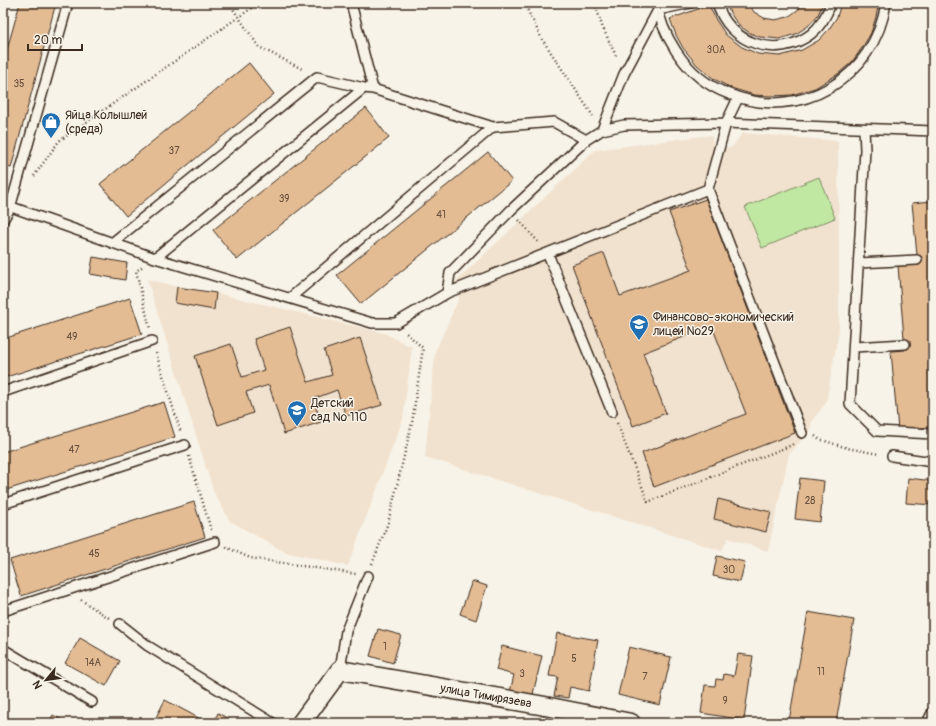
<svg xmlns="http://www.w3.org/2000/svg" width="936" height="726" font-family="Pangolin,sans-serif">
  <style>
    .built { fill: #f1e2cf }
    .green { fill: #c0e8a3; stroke: #7e8960 }
    .building { fill: #e3bc94; stroke: #3b2a1e }
    .lines { fill: none; stroke-linecap: round; stroke-linejoin: round }
    .lane-casing { stroke: #3b2a1e; stroke-width: 12 }
    .street-casing { stroke: #3b2a1e; stroke-width: 21 }
    .path { stroke: #3b2a1e; stroke-width: 2.5; stroke-dasharray: 1 3; stroke-linecap: butt }
    .lane { stroke: #f7f3e8; stroke-width: 9 }
    .street { stroke: #f7f3e8; stroke-width: 18 }
    .labels { text-anchor: middle; stroke-width: 3; stroke-linejoin: round; paint-order: stroke }
    .number-label { font-size: 10px; fill: #654e3c }
    .poi-label { font-size: 12px; fill: #3b2a1e; stroke: #f7f3e8; text-anchor: start }
    .street-label { font-size: 12px; fill: #3b2a1e; stroke: #f7f3e8 }
  </style>
  <rect width="100%" height="100%" fill="#f7f3e8"/>
  <filter id="ink" filterUnits="userSpaceOnUse"><feTurbulence type="fractalNoise" baseFrequency=".025" numOctaves="2"/><feDisplacementMap in="SourceGraphic" scale="8" xChannelSelector="R" yChannelSelector="G"/><feConvolveMatrix kernelMatrix="1 2 1 2 8 2 1 2 1" color-interpolation-filters="sRGB"/></filter>
  <g filter="url(#ink)">
    <path class="built" d="M 743,133 L 838,141 L 839,250 L 839,330 L 826,403 L 813,419 L 809,432 L 789,454 L 768,551 L 728,538 L 722,551 L 425,457 L 435,352 L 459,298 L 458,289 L 455,282 L 595,150 L 711,135 L 714,146 L 731,148 Z
      M 147,279 L 177,287 L 216,293 L 384,333 L 412,347 L 403,419 L 348,566 L 285,552 L 230,521 L 214,493 Z"/>
    <path class="green" d="M 819,177 L 835,218 L 762,248 L 745,207 Z"/>
    <path class="building" d="M 20,3 L 56,3 L 11,168 L 3,166 L 3,52 L 6,53 Z
      M 742,3 L 747,3 L 754,12 L 764,18 L 775,20 L 788,17 L 799,9 L 803,3 L 823,3 L 818,15 L 808,26 L 796,34 L 779,39 L 760,37 L 750,33 L 741,27 L 734,19 L 728,9 Z
      M 841,3 L 879,3 L 876,17 L 871,33 L 862,48 L 852,62 L 838,74 L 815,88 L 792,95 L 771,96 L 754,95 L 731,88 L 714,79 L 697,65 L 683,48 L 676,35 L 670,19 L 709,5 L 716,20 L 726,35 L 742,47 L 758,54 L 780,56 L 802,50 L 819,40 L 829,29 L 837,17 Z
      M 249,63 L 274,94 L 126,216 L 100,184 Z
      M 366,108 L 389,138 L 237,260 L 213,230 Z
      M 488,152 L 512,181 L 361,304 L 337,275 Z
      M 706,199 L 795,433 L 654,487 L 642,453 L 746,414 L 712,326 L 643,353 L 666,413 L 633,426 L 572,265 L 604,253 L 620,296 L 691,270 L 669,212 Z
      M 933,201 L 933,348 L 929,348 L 933,395 L 933,427 L 898,430 L 891,351 L 905,350 L 898,266 L 918,265 L 912,203 Z
      M 93,257 L 127,263 L 125,280 L 90,274 Z
      M 177,287 L 216,293 L 214,310 L 175,303 Z
      M 130,298 L 142,334 L 3,378 L 3,339 Z
      M 290,327 L 308,382 L 332,375 L 324,350 L 360,338 L 382,405 L 346,416 L 337,390 L 313,399 L 321,422 L 284,434 L 269,385 L 246,392 L 253,413 L 218,425 L 195,356 L 231,344 L 242,377 L 264,370 L 254,339 Z
      M 164,402 L 175,437 L 3,491 L 3,452 Z
      M 800,478 L 824,481 L 820,522 L 795,519 Z
      M 908,478 L 933,481 L 933,505 L 906,503 Z
      M 718,499 L 771,512 L 766,532 L 714,519 Z
      M 194,502 L 205,537 L 21,596 L 10,560 Z
      M 717,556 L 745,562 L 740,582 L 713,576 Z
      M 472,581 L 487,586 L 476,620 L 460,614 Z
      M 808,612 L 854,620 L 836,723 L 797,723 L 789,721 Z
      M 378,629 L 401,635 L 393,663 L 370,656 Z
      M 557,633 L 598,640 L 589,691 L 570,687 L 568,698 L 554,696 L 558,677 L 549,676 Z
      M 80,638 L 120,661 L 106,686 L 65,663 Z
      M 502,646 L 542,656 L 532,698 L 510,692 L 514,675 L 496,670 Z
      M 629,647 L 671,657 L 660,705 L 618,695 Z
      M 738,654 L 753,656 L 744,720 L 701,713 L 705,685 L 715,686 L 716,679 L 723,680 L 724,674 L 734,676 Z
      M 165,700 L 208,723 L 153,723 Z
      M 218,713 L 236,723 L 213,723 Z
      M 53,715 L 67,723 L 48,723 Z"/>
    <g class="lines">
      <g class="lane-casing">
        <path id="lane" d="M 351,3 L 373,89
          M 657,3 C 659,20 667,37 676,51 C 689,71 707,86 729,94 C 800,123 875,78 886,3
          M 717,3 C 729,44 777,60 811,34 C 821,26 827,15 831,3
          M 738,98 L 726,123 L 708,189 L 802,433
          M 864,129 L 865,150 L 850,404 L 877,431 L 933,434
          M 602,130 L 624,74 L 658,10 L 691,3
          M 3,204 L 155,258 L 372,323 L 396,323 L 447,293 L 450,273 L 511,210 L 586,140 L 602,130 L 624,125 L 726,123 L 933,131
          M 3,220 L 10,208 L 68,3
          M 112,243 L 317,77 L 364,88 L 373,89 L 493,127 L 554,122 L 586,140
          M 548,254 L 612,412
          M 155,258 L 364,88
          M 859,263 L 917,260
          M 447,293 L 708,189
          M 290,298 L 493,127
          M 854,347 L 905,344
          M 3,392 L 152,341
          M 892,456 L 933,462
          M 3,504 L 185,445
          M 3,611 L 215,542
          M 120,624 L 148,646 L 273,723
          M 3,649 L 92,702
          M 340,670 L 346,631 L 368,576
          M 927,723 L 933,711"/>
      </g>
      <g class="street-casing">
        <g id="street">
          <path id="s1" d="M 301,723 L 340,670 L 545,706 L 631,723"/>
        </g>
      </g>
      <path class="path" d="M 229,3 L 259,47 L 304,70
        M 524,3 L 542,39 L 593,116
        M 595,3 L 602,26 L 617,58
        M 34,176 L 59,141 L 259,3
        M 519,220 L 539,243
        M 142,267 L 136,271 L 150,329
        M 156,353 L 181,433
        M 617,423 L 648,502 L 792,445 L 794,443
        M 815,436 L 819,439 L 847,448 L 879,454
        M 189,456 L 211,530
        M 226,547 L 250,558 L 356,574
        M 372,564 L 388,523 L 412,423 L 423,348 L 405,332
        M 81,600 L 109,618"/>
      <use href="#lane" class="lane"/>
      <use href="#street" class="street"/>
    </g>
  </g>
  <defs>
    <g id="shop-pin" transform="scale(1)"><path d="M0 17L-7.5 6A9.5 9.5 0 1 1 7.5 6Z" fill="#1f6fb2" stroke="#f7f3e8"/><path d="M-5-2.5h2.3a2.7 3.5 0 0 1 5.4 0H5L5.5 6h-11ZM-1.5-2.5h3a1.5 2.3 0 0 0-3 0Z" fill="#fff"/></g>
    <g id="school-pin" transform="scale(1)"><path d="M0 17L-7.5 6A9.5 9.5 0 1 1 7.5 6Z" fill="#1f6fb2" stroke="#f7f3e8"/><path d="M0-5L7-2L0 1L-7-2ZM-4 1L0 2.5L4 1V4Q0 6-4 4Z" fill="#fff"/></g>
  </defs>
  <g fill-rule="evenodd">
    <use href="#shop-pin" x="51" y="122"/>
    <use href="#school-pin" x="639" y="324"/>
    <use href="#school-pin" x="297" y="410"/>
  </g>
  <g class="labels">
    <g class="number-label">
      <text x="716" y="53">30А</text>
      <text x="19" y="87">35</text>
      <text x="174" y="154">37</text>
      <text x="284" y="202">39</text>
      <text x="441" y="218">41</text>
      <text x="72" y="340">49</text>
      <text x="74" y="453">47</text>
      <text x="810" y="504">28</text>
      <text x="94" y="557">45</text>
      <text x="729" y="573">30</text>
      <text x="385" y="650">1</text>
      <text x="574" y="662">5</text>
      <text x="93" y="666">14А</text>
      <text x="821" y="675">11</text>
      <text x="522" y="677">3</text>
      <text x="645" y="680">7</text>
      <text x="725" y="704">9</text>
    </g>
    <g class="poi-label">
      <text x="65" y="119">Яйца Колышлей<tspan x="65" dy="14">(среда)</tspan></text>
      <text x="653" y="321">Финансово-экономический<tspan x="653" dy="14">лицей №29</tspan></text>
      <text x="311" y="407">Детский<tspan x="311" dy="14">сад № 110</tspan></text>
    </g>
    <g class="street-label">
      <text dy="4" stroke="none"><textPath href="#s1" startOffset="214">улица Тимирязева</textPath></text>
    </g>
  </g>
  <rect width="936" height="726" fill="none" stroke="#f7f3e8" stroke-width="16"/>
  <rect x="8" y="8" width="920" height="710" fill="none" stroke="#3b2a1e" stroke-width="1.5" filter="url(#ink)"/>
  <g transform="translate(46 680) rotate(241)" stroke="#f7f3e8" stroke-width="3" paint-order="stroke">
  <path d="M0-3L7 15L0 10L-7 15Z" fill="#3b2a1e"/>
  <text y="-6" font-size="11" font-weight="bold" text-anchor="middle" fill="#3b2a1e">N</text>
  </g>
  <path d="M28 44v6h54v-6" fill="none" stroke="#3b2a1e" stroke-width="2"/>
  <text x="34" y="44" font-size="12" fill="#3b2a1e" stroke="#f7f3e8" stroke-width="3" paint-order="stroke">20 m</text>
</svg>
